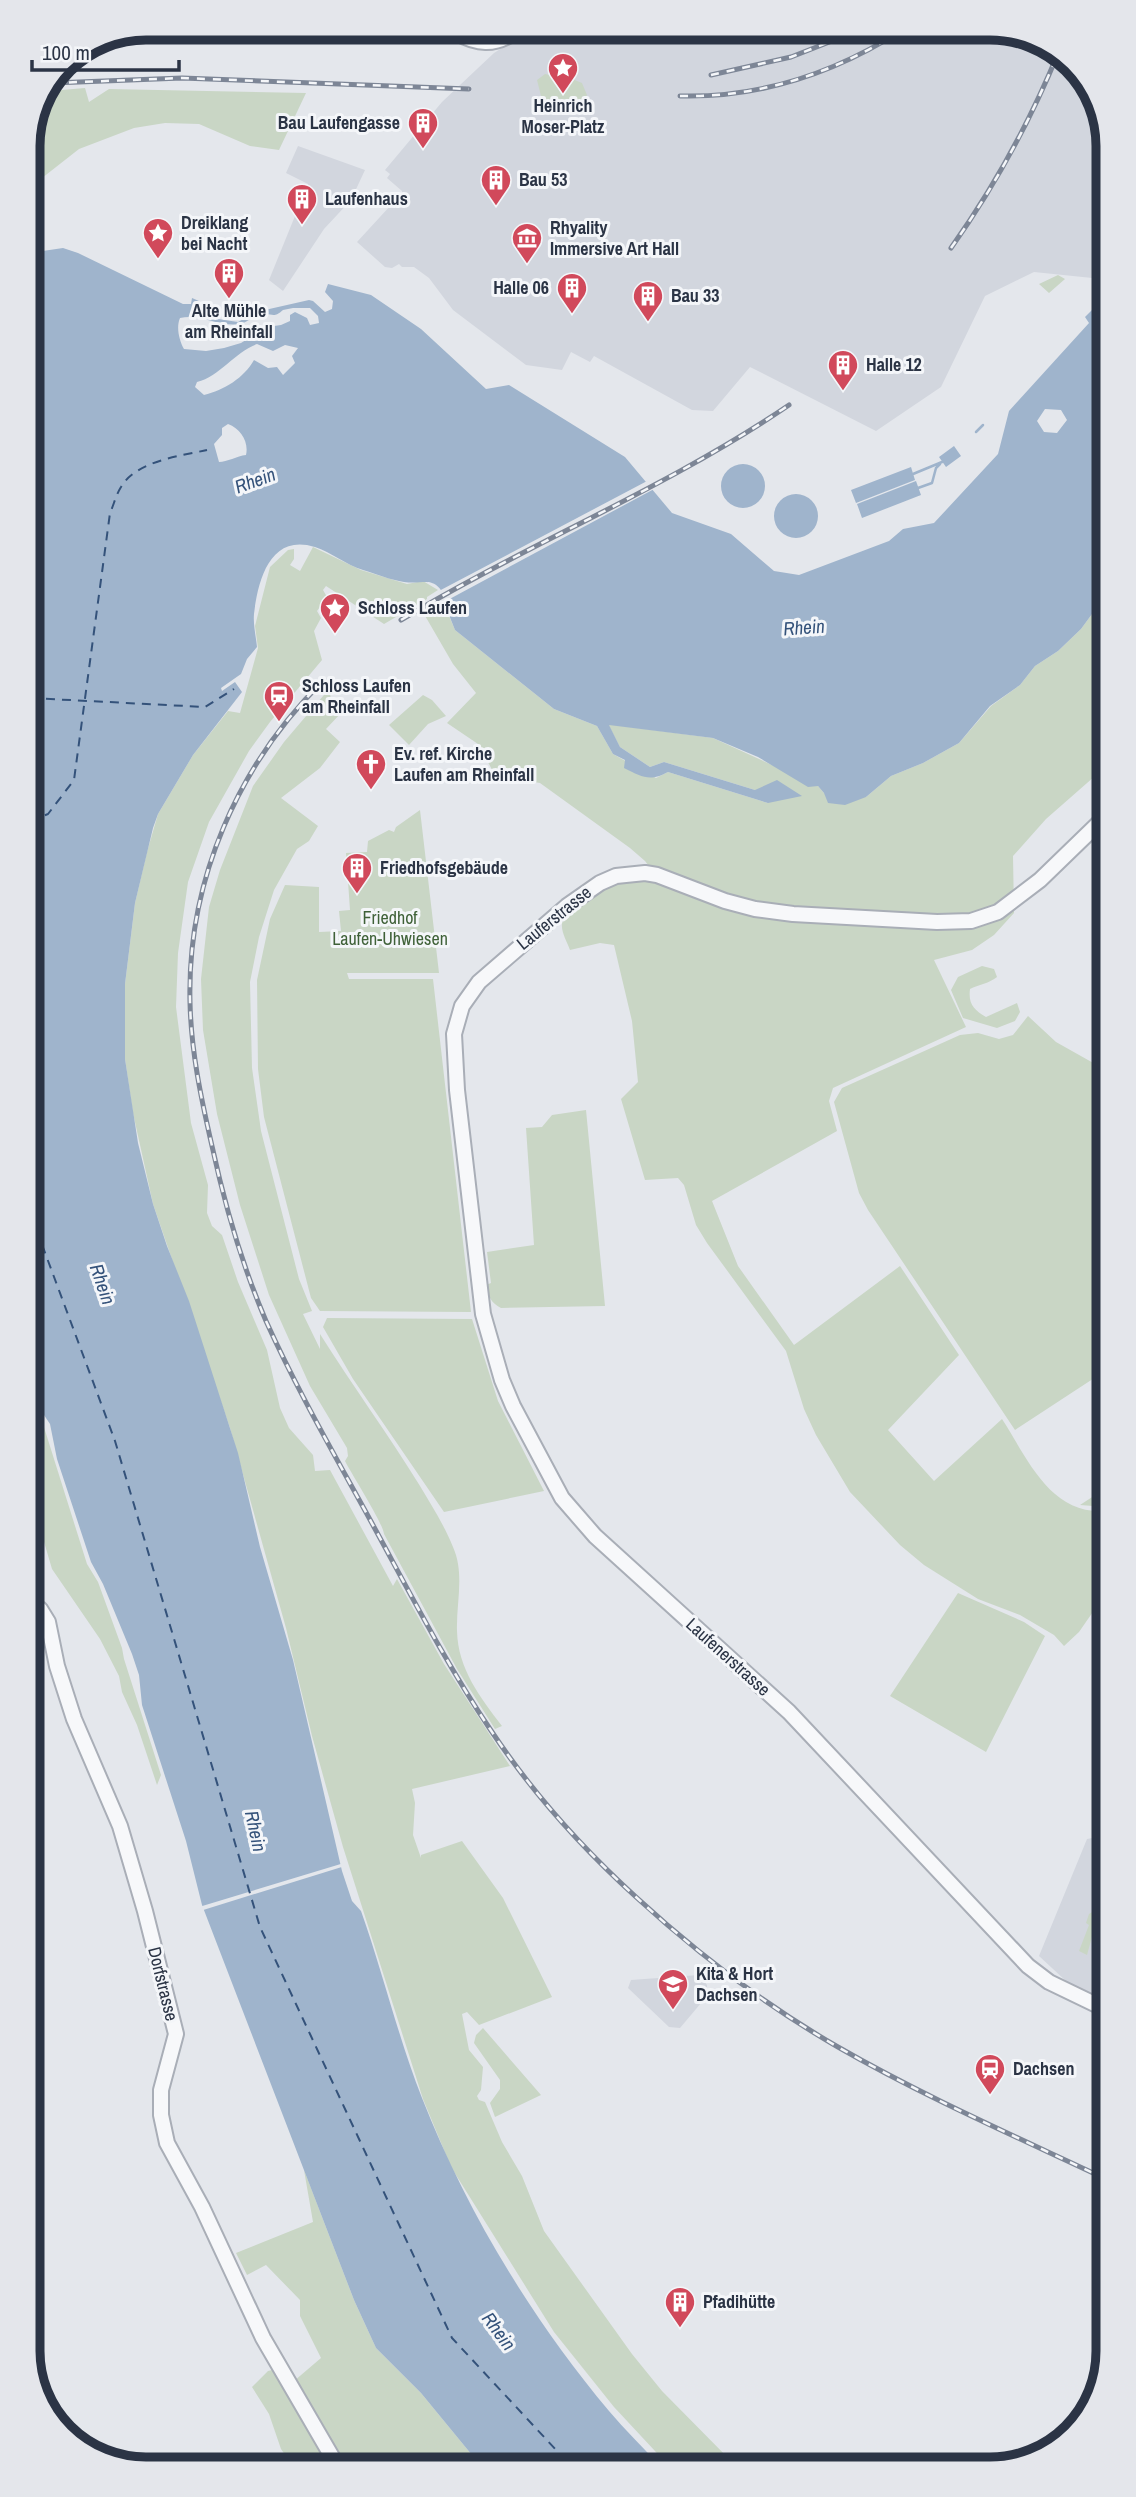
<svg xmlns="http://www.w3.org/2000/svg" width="1136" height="2497" font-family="'Archivo Narrow',sans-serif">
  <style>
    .built { fill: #d2d6de }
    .green { fill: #c9d6c5 }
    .water { fill: #9fb4cc; fill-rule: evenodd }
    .pier { fill: #e4e7ec }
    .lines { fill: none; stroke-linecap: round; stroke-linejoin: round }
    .stream { stroke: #9fb4cc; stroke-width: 2.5 }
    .ferry { stroke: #34527a; stroke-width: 2; stroke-dasharray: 9 7; stroke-linecap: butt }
    .minor-casing { stroke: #a9aeb7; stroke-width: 18 }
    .minor { stroke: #f7f8fa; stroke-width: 14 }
    .rail-casing { stroke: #7d8696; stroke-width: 5 }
    .rail { stroke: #f4f6f9; stroke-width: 2.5; stroke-dasharray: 8; stroke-linecap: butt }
    .labels { text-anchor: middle; stroke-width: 6; stroke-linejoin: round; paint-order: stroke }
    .poi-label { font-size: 18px; font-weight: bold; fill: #2b3445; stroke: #f4f6f9; text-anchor: start }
    .park-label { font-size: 18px; fill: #3f6138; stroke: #f4f6f9 }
    .street-label { font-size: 18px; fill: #2b3445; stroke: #f4f6f9 }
    .water-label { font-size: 19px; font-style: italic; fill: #34527a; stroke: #f4f6f9 }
    .rim { fill: none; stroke: #2b3445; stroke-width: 9 }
  </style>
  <rect width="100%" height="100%" fill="#e4e7ec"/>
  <path class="built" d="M 998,28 L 1062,52 L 1102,108 L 1102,279 L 1034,272 L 985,296 L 941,387 L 876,431 L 750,367 L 713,411 L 692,410 L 594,356 L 590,362 L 571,352 L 562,370 L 526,365 L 453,310 L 429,278 L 414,267 L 402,267 L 399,264 L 392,268 L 385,267 L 357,242 L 402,193 L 402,191 L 387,178 L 390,174 L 385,170 L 442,102 L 494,53 L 526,33 Z
    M 298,146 L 365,170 L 351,200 L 324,229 L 283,291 L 269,280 L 308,184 L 286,173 Z
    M 1098,1837 L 1107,1841 L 1107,2001 L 1066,1981 L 1039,1956 L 1087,1839 Z
    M 699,1975 L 707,1985 L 707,1996 L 680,2028 L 669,2027 L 628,1988 L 631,1980 Z"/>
  <path class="green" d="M 552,70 L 555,72 L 559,70 L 562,75 L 582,83 L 587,95 L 583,101 L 572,105 L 567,109 L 561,107 L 559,109 L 541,96 L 537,80 L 545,74 L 550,75 Z
    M 85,88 L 89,102 L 109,89 L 306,93 L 279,150 L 250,146 L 199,124 L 165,123 L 134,128 L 79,149 L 28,189 L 28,138 L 50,91 Z
    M 1058,275 L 1065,279 L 1049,293 L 1039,284 Z
    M 313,547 L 361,570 L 407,584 L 423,581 L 438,590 L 427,597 L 427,599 L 384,624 L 326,586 L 323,590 L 327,597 L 317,611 L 321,618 L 314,631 L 322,660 L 270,722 L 249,751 L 209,822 L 188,882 L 178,953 L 176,1007 L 191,1123 L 208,1185 L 207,1213 L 212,1226 L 222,1235 L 238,1282 L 267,1350 L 280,1408 L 289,1428 L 313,1455 L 315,1471 L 330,1470 L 393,1586 L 397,1579 L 444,1664 L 510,1766 L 412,1789 L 415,1803 L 413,1835 L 421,1858 L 421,1855 L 462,1841 L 503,1898 L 552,1997 L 479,2025 L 467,2012 L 462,2014 L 469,2050 L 483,2067 L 481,2090 L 477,2096 L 479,2100 L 485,2102 L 502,2142 L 522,2176 L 544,2231 L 632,2354 L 662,2391 L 735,2465 L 668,2465 L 614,2407 L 554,2332 L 451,2167 L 423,2099 L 343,1847 L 312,1736 L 286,1628 L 230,1428 L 153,1204 L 133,1113 L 125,1059 L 125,984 L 135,903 L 147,852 L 158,814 L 193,755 L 228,711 L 240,713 L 258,648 L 255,626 L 270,567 L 288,550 L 294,549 L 294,559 L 290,565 L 300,571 Z
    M 1103,599 L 1103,769 L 1046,819 L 1013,856 L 1014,913 L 994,935 L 972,950 L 934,960 L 966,1027 L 833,1088 L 829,1101 L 837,1131 L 712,1201 L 738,1266 L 794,1345 L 900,1266 L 959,1355 L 888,1430 L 934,1481 L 1002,1419 C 1028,1459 1050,1515 1106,1511 L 1106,1593 L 1079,1632 L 1064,1646 L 1054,1635 L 1020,1615 L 978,1599 L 924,1565 L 900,1545 L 850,1492 L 816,1435 L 804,1409 L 786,1351 L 707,1243 L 696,1225 L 684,1185 L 678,1178 L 645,1180 L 621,1099 L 638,1082 L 632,1021 L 614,945 L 600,943 L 570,950 C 567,942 561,932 562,924 C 562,916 570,912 575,907 C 606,881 625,880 662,883 L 645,861 L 630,848 L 540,783 L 495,775 L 478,744 L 447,723 L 476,693 L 453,664 L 424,614 L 444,604 L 455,630 L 554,709 L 597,726 L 613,754 L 656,778 L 668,772 L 768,803 L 755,790 L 664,762 L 650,767 L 620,747 L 608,724 L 713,738 L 818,786 L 824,793 L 866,797 L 891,776 L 923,763 L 959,743 L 991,706 L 1020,685 L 1035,666 L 1058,651 L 1081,629 Z
    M 329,689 L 331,699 L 342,712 L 326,729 L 340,742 L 320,768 L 281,798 L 318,826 L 309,841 L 297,849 L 274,890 L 259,937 L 250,982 L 252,1068 L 261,1131 L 299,1279 L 312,1311 L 303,1314 L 320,1349 L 320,1334 C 352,1385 388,1434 420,1486 C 432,1506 444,1525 453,1547 C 465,1574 456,1603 457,1631 C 458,1669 480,1697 502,1726 L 495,1729 L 457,1669 L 384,1534 C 383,1523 352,1475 345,1461 L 348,1456 L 347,1448 L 310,1386 L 269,1295 L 240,1205 L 217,1114 L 203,1030 L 201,979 L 209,907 L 220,870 L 253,786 L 284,742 Z
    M 423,695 L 432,700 L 446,716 L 428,724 L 409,745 L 389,725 Z
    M 420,810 L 439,973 L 347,973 L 349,979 L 433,979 L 471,1312 L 320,1311 L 311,1298 L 264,1117 L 258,1069 L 257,980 L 270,919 L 285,885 L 319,887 L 319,932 L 341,931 L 339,911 L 350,910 L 346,853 L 367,852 L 368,841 L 389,830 L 394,832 L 396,827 Z
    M 982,966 L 994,969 L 997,977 C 990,983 978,985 970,989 C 968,1004 974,1010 986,1017 L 1017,1003 L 1020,1012 L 1015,1021 L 997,1028 L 963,1018 L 951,990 L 958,977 Z
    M 1028,1016 L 1056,1042 L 1104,1069 L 1105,1371 L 1015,1430 L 868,1210 L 859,1193 L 834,1102 L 842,1088 L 960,1035 L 978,1033 L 999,1039 L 1013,1035 Z
    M 586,1110 L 605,1306 L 501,1308 C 491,1303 488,1296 486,1285 L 491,1283 L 487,1252 L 534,1245 L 526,1128 L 542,1127 L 552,1115 Z
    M 327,1318 L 472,1319 L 498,1401 L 544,1491 L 444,1512 L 353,1379 L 323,1327 Z
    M 32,1389 L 87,1564 L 98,1582 L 122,1648 L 124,1659 L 161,1775 L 157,1785 L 137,1725 L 122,1692 L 119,1676 L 100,1639 L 52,1569 L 32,1501 Z
    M 1106,1488 L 1106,1507 L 1080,1505 Z
    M 958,1593 L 1024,1622 L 1045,1636 L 986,1752 L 890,1696 Z
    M 1097,1909 L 1104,1913 L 1093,1933 L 1087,1955 L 1079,1951 L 1089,1925 L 1086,1923 L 1089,1914 Z
    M 483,2028 L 541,2095 L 495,2117 L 490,2103 L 500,2089 L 500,2080 L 474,2043 L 476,2035 Z
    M 304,2170 L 354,2300 L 376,2348 L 421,2393 L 481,2466 L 294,2468 L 281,2449 L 269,2414 L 252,2387 L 268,2371 L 276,2369 L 287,2387 L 321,2358 L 300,2316 L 300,2300 L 266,2265 L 247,2275 L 236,2253 L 313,2222 Z"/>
  <path class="water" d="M 29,245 L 36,252 L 63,248 L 78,253 L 183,304 L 191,304 L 192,298 L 199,301 L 197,313 L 198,316 L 238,322 L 256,312 L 309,300 L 313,301 L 325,312 L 332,309 L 333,301 L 325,292 L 328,284 L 371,295 L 421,329 L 486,389 L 509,385 L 625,457 L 672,513 L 731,534 L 774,571 L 799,575 L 889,541 L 903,529 L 934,523 L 998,454 L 1009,411 L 1089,323 L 1085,317 L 1102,300 L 1103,599 L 1081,629 L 1058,651 L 1035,666 L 1020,685 L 990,706 L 959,743 L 923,763 L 891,776 L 866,797 L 845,805 L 828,803 L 824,793 L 818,786 L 808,787 L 758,757 L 713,738 L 609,725 L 620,747 L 650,767 L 664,762 L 755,790 L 777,780 L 802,796 L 768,803 L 668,772 C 650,782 642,777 624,768 L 625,760 L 613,754 L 597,726 L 554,709 L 455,630 L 447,610 L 448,602 C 434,573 427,585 404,582 C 391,580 376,574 363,570 C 346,565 331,552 315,547 C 270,533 258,580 254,614 C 253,625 256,636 257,647 L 247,659 L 241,674 L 221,688 L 222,691 L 235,682 L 242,692 L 193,755 L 158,814 L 153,828 L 135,903 L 125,984 L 125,1059 L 138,1143 L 153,1204 L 167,1246 L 189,1301 L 238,1453 L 260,1547 L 293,1660 L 342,1871 L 352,1901 L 361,1911 C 383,1973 398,2037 422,2098 C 466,2210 531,2318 609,2411 C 625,2430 643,2447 659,2465 L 481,2466 L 421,2393 L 376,2348 L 354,2300 L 202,1905 L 186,1841 L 142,1705 L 139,1675 L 132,1654 L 103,1584 L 91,1562 L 57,1459 L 50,1424 L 42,1412 L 32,1374 ZM 293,308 L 310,308 L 318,316 L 319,323 L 310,325 L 307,318 L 295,312 L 290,315 L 290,321 L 281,325 L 267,327 L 241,343 L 224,348 L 206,351 L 184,349 C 179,340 176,327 180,318 C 200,313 219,327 239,324 C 247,323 252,317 259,315 C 272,311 272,320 283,310 ZM 257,344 L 273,351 L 285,345 L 298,348 L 292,356 L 295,363 L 283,375 L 277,367 L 268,368 L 254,360 C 244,378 224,390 204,395 L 195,387 L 197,382 C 220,376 235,352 257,344 ZM 1045,409 L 1061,410 L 1067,420 L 1057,433 L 1044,432 L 1037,421 ZM 228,424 C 241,429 249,442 246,455 C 237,456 227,462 219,462 L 214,444 L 222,435 L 222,428 Z
    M 954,446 L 961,456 L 946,467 L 939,457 Z
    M721 486a22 22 0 1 1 44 0a22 22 0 1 1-44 0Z
    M 911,467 L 915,480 L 856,503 L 851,490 Z
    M 916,481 L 921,495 L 862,518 L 857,504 Z
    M774 516a22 22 0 1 1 44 0a22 22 0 1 1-44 0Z"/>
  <path class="pier" d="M 649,480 L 656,488 L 444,602 L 437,592 Z
    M 344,1863 L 345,1866 L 200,1911 L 199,1907 Z"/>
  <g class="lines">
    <path class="stream" d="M 976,432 L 983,425
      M 913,474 L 942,462
      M 918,488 L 932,483 L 936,468 L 940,464"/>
    <path class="ferry" d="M 30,698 L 205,707 L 234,689
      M 30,821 L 48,814 L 74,780 L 110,513 C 114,504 116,495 121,487 C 136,461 180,456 207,450
      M 31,1215 L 115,1441 L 260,1927 L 452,2338 L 571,2466"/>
    <g class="minor-casing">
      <path id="minor" d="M 457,33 C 477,44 494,46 513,33
        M 1104,818 L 1040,880 L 998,912 L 971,921 L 937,922 L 793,914 L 755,909 L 725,901 L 657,875 L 645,873 L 616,876 L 600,883 L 567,906 L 479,982 L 462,1006 L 454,1034 L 457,1090 L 483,1314 L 502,1380 L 513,1406 L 562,1498 L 595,1536 L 789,1712 L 1028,1966 L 1049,1982 L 1107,2010
        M 32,1607 L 40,1609 L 48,1622 L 57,1666 L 74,1719 L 120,1826 L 145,1911 L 176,2034 L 161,2090 L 161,2115 L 167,2143 L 202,2207 L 263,2338 L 338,2467"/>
    </g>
    <use href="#minor" class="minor"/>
    <g class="rail-casing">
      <path id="rail" d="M 711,75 L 791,57 L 860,30
        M 53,83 L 182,78 L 469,89
        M 680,96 C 761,98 837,72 904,29
        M 951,248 C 995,186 1030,122 1059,51
        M 401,620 C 527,544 667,488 789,405
        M 324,680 C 238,764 187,881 190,1002 C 191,1051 201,1098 212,1146 C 225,1206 242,1265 266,1321 C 298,1392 337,1459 374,1527 C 411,1595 447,1665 490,1729 C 531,1791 581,1847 636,1897 C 698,1954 765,2005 838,2047 C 925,2097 1017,2137 1108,2180"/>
    </g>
    <use href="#rail" class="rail"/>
  </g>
  <defs>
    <g id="sight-pin" transform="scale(1.575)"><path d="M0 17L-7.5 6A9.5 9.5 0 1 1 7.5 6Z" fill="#d1495b" stroke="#f4f6f9"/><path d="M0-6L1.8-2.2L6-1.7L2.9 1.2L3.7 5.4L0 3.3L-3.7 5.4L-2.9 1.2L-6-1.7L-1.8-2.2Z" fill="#fff"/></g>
    <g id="building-pin" transform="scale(1.575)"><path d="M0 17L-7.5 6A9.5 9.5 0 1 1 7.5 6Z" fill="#d1495b" stroke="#f4f6f9"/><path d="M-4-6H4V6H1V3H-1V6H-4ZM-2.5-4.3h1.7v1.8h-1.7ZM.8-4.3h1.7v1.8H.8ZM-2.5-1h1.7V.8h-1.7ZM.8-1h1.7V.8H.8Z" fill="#fff"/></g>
    <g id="museum-pin" transform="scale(1.575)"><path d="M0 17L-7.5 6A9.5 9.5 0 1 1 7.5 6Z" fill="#d1495b" stroke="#f4f6f9"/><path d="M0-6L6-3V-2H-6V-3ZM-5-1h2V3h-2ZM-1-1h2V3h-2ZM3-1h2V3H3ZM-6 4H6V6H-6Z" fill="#fff"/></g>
    <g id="station-pin" transform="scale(1.575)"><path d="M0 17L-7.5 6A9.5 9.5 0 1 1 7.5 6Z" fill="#d1495b" stroke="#f4f6f9"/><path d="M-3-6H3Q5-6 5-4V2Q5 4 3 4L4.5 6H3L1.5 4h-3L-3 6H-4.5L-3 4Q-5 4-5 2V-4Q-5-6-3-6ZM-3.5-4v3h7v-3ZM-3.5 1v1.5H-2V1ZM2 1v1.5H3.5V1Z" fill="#fff"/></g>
    <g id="church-pin" transform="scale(1.575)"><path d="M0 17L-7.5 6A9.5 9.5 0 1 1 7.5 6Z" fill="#d1495b" stroke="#f4f6f9"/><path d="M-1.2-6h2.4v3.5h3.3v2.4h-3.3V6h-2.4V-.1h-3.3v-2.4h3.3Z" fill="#fff"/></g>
    <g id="school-pin" transform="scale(1.575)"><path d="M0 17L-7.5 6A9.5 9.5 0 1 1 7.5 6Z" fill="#d1495b" stroke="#f4f6f9"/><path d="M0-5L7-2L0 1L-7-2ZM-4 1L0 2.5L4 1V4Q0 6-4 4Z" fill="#fff"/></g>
  </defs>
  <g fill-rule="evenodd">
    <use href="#sight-pin" x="563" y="68"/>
    <use href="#building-pin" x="423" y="123"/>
    <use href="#building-pin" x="496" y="180"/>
    <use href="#building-pin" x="302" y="199"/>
    <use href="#sight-pin" x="158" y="233"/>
    <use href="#museum-pin" x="527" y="238"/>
    <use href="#building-pin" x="229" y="273"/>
    <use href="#building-pin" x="572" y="288"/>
    <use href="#building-pin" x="648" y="296"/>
    <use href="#building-pin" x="843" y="365"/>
    <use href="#sight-pin" x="335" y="608"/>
    <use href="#station-pin" x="279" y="696"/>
    <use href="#church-pin" x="371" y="764"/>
    <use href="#building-pin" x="357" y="868"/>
    <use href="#school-pin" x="673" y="1984"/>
    <use href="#station-pin" x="990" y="2069"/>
    <use href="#building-pin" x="680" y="2302"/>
  </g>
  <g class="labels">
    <g class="poi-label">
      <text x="563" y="112" text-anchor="middle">Heinrich<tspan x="563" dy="21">Moser-Platz</tspan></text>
      <text x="400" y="129" text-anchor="end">Bau Laufengasse</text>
      <text x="519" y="186">Bau 53</text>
      <text x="325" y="205">Laufenhaus</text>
      <text x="181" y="229">Dreiklang<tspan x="181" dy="21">bei Nacht</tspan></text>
      <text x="550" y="234">Rhyality<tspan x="550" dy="21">Immersive Art Hall</tspan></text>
      <text x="549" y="294" text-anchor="end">Halle 06</text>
      <text x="671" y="302">Bau 33</text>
      <text x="229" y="317" text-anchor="middle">Alte Mühle<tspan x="229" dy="21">am Rheinfall</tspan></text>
      <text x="866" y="371">Halle 12</text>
      <text x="358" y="614">Schloss Laufen</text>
      <text x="302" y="692">Schloss Laufen<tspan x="302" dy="21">am Rheinfall</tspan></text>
      <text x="394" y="760">Ev. ref. Kirche<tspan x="394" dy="21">Laufen am Rheinfall</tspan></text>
      <text x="380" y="874">Friedhofsgebäude</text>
      <text x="696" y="1980">Kita &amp; Hort<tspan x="696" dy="21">Dachsen</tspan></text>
      <text x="1013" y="2075">Dachsen</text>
      <text x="703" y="2308">Pfadihütte</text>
    </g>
    <g class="park-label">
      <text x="390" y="924">Friedhof<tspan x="390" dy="21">Laufen-Uhwiesen</tspan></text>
    </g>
    <g class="street-label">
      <text transform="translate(554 918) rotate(-39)" y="6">Lauferstrasse</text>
      <text transform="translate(728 1657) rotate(42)" y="6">Laufenerstrasse</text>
      <text transform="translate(163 1984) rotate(76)" y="6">Dorfstrasse</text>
    </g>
    <g class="water-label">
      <text transform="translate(255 480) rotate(-20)" y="7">Rhein</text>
      <text transform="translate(804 627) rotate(-4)" y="7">Rhein</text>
      <text transform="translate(103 1284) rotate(71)" y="7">Rhein</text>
      <text transform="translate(256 1831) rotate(78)" y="7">Rhein</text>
      <text transform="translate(499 2331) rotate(53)" y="7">Rhein</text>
    </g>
  </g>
  <path d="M0 0H1136V2497H0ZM146 40H990A106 106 0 0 1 1096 146V2351A106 106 0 0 1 990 2457H146A106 106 0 0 1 40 2351V146A106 106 0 0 1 146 40Z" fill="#e4e6eb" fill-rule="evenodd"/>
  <path class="rim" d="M146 40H990A106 106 0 0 1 1096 146V2351A106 106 0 0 1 990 2457H146A106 106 0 0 1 40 2351V146A106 106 0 0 1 146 40Z"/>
  <path d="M32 60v10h147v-10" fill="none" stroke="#2b3445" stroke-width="3.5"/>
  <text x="42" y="60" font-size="21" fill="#2b3445" stroke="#f4f6f9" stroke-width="5" paint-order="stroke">100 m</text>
</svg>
